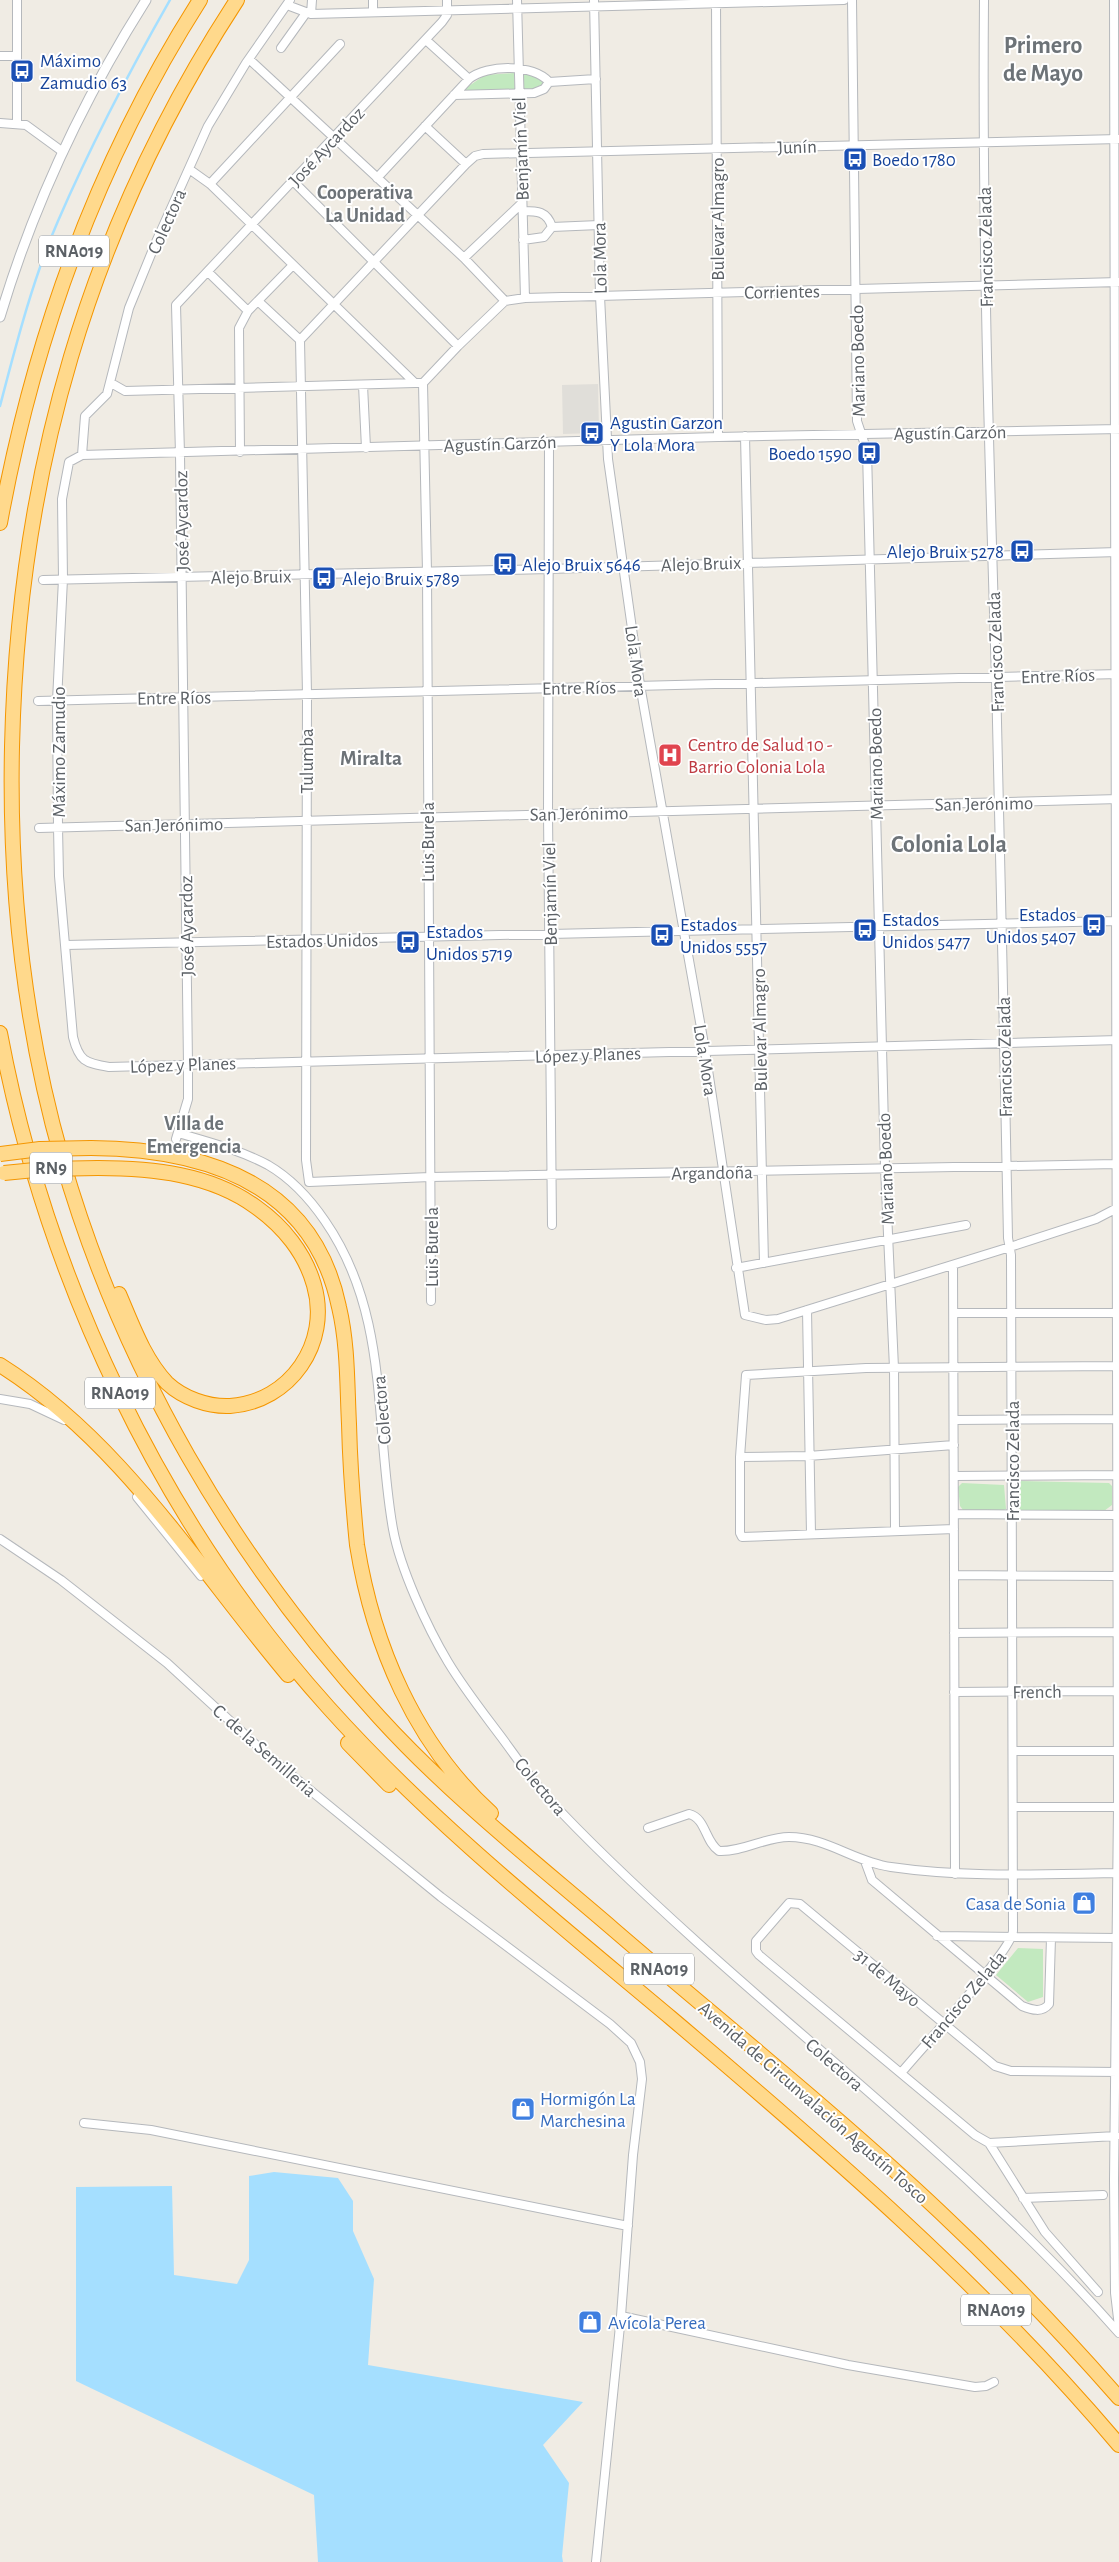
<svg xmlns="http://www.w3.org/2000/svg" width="1119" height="2562" font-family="'Alegreya Sans',sans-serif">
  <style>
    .industrial { fill: #e0ded9 }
    .green { fill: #c2e9bf }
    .water { fill: #a5dfff }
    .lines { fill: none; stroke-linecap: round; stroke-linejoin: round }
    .stream { stroke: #a5dfff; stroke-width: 2.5 }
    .minor-casing { stroke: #b5b8bc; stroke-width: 10 }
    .tertiary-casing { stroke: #b5b8bc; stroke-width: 11 }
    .motorway-casing { stroke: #f49600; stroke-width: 16 }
    .minor { stroke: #fff; stroke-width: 8 }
    .tertiary { stroke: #fff; stroke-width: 9 }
    .motorway { stroke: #ffd98c; stroke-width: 14 }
    .motorway-bridge-casing { stroke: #f49600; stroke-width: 16; stroke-linecap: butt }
    .motorway-bridge { stroke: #ffd98c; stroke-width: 14 }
    .labels { text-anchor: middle; stroke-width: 4; stroke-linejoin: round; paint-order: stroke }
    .shield { fill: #fff; stroke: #8d9094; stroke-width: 1 }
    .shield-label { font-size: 18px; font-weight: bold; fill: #5c6166 }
    .transit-label { font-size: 19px; fill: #164399; stroke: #fff; text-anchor: start }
    .street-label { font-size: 19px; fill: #5c6166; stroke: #fff }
    .health-label { font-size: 19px; fill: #be3a42; stroke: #fff; text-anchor: start }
    .shop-label { font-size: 19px; fill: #366cbe; stroke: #fff; text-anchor: start }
    .neighbourhood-label { font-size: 20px; font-weight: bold; fill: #6d7378; stroke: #fff }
    .quarter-label { font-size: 21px; font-weight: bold; fill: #6d7378; stroke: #fff }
    .district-label { font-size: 24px; font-weight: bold; fill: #6d7378; stroke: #fff }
  </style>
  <rect width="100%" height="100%" fill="#f0ece4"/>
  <path class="industrial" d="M 598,384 L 599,430 L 596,433 L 563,434 L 562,385 Z"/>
  <path class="green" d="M 514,73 L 515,90 L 513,91 L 463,90 L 485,75 Z
    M 524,73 L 536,75 L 544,82 L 543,84 L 533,89 L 524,90 Z
    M 1021,1481 L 1109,1483 L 1112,1486 L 1112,1505 L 1104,1511 L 1022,1511 L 1017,1506 L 1017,1488 Z
    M 962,1483 L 1004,1485 L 1006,1509 L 1002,1511 L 963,1510 L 960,1506 L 958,1487 Z
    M 1018,1948 L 1043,1949 L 1043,1997 L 1028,2002 L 996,1975 Z"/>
  <path class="water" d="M 274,2172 L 338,2178 L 353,2201 L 353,2231 L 374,2279 L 368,2365 L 583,2402 L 543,2445 L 569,2483 L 562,2556 L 563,2562 L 318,2562 L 314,2495 L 76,2381 L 76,2187 L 172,2186 L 174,2275 L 237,2284 L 249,2260 L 249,2176 Z"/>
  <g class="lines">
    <path class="stream" d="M 0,406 C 16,345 33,278 58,221 C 91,145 129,72 170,0"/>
    <g class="minor-casing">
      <path id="minor" d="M 17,0 L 17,124
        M 373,0 L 373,11
        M 517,0 L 525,298
        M 594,0 L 600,296 L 608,459 L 640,685 L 705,1050 L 745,1315 L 766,1320 L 778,1319 L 1010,1247 L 1096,1219 L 1119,1207
        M 716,0 L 718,437
        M 852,0 L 857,421 L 867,451 L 885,1167 L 894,1368 L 895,1530
        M 1114,0 L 1118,1807 L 1114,2180 L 1115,2293 L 1119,2327
        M 287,5 L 311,14 L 844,0
        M 311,14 L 312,0
        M 426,40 L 469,79
        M 281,48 L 306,13
        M 0,56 L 17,56
        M 249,59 L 464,258 L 505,301
        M 549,82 L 596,79
        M 0,123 L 26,125 L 63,152
        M 425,126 L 466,164
        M 189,169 L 210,184 L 415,383 L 423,383 L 458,346 L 505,301
        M 377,178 L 469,79 C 487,64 534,64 549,82 L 544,89 L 534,93 L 454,95
        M 293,181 L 458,346
        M 210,184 L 340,44
        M 523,211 C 537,211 547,211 552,227 L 544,237 L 523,240
        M 552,227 L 599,225
        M 464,258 L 522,203
        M 208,272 L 248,311
        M 505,301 L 525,298 L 1119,282
        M 259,302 L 300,340
        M 300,340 L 307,694 L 306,1160 L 309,1182 L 430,1177 L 1116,1164
        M 300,340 L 466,164 L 475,156 L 483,154 L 1119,139
        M 111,383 L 125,391 L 415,383
        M 423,383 L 427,572 L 431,1301
        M 363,385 L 366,448
        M 1119,429 L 718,437 L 82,455 L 69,462 L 62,499 L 63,579 L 57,701 L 58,827 L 59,876 L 73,1037 C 79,1061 85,1063 109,1067 L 1119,1040
        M 745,436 L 764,1263
        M 549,442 L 548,814 L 552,1225
        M 240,452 L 239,328 L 248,311 L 293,265
        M 82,455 L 85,416 L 107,394 L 129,308 L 156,242 L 208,126 L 246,63 L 290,0
        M 43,580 L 549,569 L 1118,552
        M 38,701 L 1119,674
        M 39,828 L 1119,799
        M 66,945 L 1118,921
        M 178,1133 C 209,1142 240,1150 268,1165 C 292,1179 310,1199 325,1221 C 390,1315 374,1423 393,1529 C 400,1568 427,1627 448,1662 C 463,1687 481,1710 499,1734 C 515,1755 529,1777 547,1797 C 594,1848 645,1895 697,1942 C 839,2070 992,2189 1119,2333
        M 176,1139 L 188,1099 L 188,1064 L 180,454 L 176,305 L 442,22 L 447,15 L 447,0
        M 953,1265 L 955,1874
        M 736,1268 L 966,1225
        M 807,1310 L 811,1534
        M 954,1313 L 1119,1313
        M 0,1399 L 30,1404 L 64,1420
        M 955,1420 L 1116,1419
        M 740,1457 L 808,1456 L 954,1445
        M 955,1476 L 1119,1475
        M 137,1497 L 201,1576
        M 954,1514 L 1119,1515
        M 954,1529 L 742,1537 L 740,1533 L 740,1457 L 746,1375 L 866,1368 L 1116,1366
        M 0,1539 L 61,1580 L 167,1663 L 266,1754 L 393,1858 L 441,1897 L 610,2024 L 631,2043 L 640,2062 L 642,2079 L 633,2155 L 621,2316 L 596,2562
        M 954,1575 L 1116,1576
        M 954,1633 L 1117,1632
        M 954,1692 L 1119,1691
        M 1014,1751 L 1117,1751
        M 1014,1807 L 1118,1807
        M 648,1828 L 689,1814 C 706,1818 705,1842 719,1851 C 743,1852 765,1837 789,1837 C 826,1837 855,1862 891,1867 C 966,1878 1043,1874 1119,1873
        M 865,1861 L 872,1880 L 1022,2006 C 1032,2010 1042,2013 1049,2004 L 1051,1938
        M 937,1936 L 1117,1938
        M 901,2073 C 919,2051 1012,1951 1013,1931 L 1011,1255 L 1008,1238 C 1004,1051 1001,865 996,678 C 989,452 982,226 984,0
        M 84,2123 L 151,2130 L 628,2226
        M 1116,2136 L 989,2143 L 975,2135 L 759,1955 L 756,1951 L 756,1941 L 789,1903 L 800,1904 L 995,2066 L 1011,2071 L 1119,2072
        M 989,2143 L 1045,2232 L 1098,2292
        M 1023,2198 L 1103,2195
        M 621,2316 L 848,2365 L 975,2387 L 986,2386 L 994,2382"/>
    </g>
    <g class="tertiary-casing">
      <path id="tertiary" d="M 0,317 C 33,206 84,98 146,0"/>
    </g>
    <g class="motorway-casing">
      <path id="motorway" d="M 237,0 C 88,228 18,475 12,747 C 9,886 24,1026 62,1159 C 122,1368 233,1557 379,1717 C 450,1795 534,1861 613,1929 C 722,2023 835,2113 940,2212 C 1003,2271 1062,2333 1119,2398
        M 0,523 C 34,336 98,160 200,0
        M 0,1033 C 46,1279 161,1521 328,1707 C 431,1822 553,1919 671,2018 C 829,2152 985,2286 1119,2445
        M 91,1148 C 204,1149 313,1182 339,1307 C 348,1345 347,1385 349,1424 C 350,1465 353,1505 357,1545 C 373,1645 415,1744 491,1813
        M 98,1168 C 152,1168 211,1174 256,1207 C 283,1226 305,1253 314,1285 C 331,1343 290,1402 230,1406 C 208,1407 183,1398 167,1383 C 144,1359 132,1324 119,1294
        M 0,1365 C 122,1442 197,1567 288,1675
        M 348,1743 L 389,1785"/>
    </g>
    <use href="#minor" class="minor"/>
    <use href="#tertiary" class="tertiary"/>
    <use href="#motorway" class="motorway"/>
    <g class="motorway-bridge-casing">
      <path id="motorway-bridge" d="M 0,1154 L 40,1149 L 91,1148
        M 4,1173 L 45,1169 L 98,1168"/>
    </g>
    <use href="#motorway-bridge" class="motorway-bridge"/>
  </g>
  <defs>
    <g id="bus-square" transform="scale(1.25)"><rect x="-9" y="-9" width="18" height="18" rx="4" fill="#1a4fb4" stroke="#fff"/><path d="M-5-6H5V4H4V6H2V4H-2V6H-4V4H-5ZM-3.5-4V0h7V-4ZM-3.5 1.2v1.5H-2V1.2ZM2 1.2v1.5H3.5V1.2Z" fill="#fff"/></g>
    <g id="hospital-square" transform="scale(1.25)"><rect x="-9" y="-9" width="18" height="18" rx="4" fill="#e0444e" stroke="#fff"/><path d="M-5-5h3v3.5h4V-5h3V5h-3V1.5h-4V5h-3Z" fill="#fff"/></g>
    <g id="shop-square" transform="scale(1.25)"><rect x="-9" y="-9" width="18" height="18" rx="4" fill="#3f7fe0" stroke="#fff"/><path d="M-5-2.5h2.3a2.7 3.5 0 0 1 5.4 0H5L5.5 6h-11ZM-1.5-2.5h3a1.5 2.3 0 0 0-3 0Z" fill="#fff"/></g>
  </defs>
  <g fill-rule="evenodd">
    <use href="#bus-square" x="22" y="71"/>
    <use href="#bus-square" x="855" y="159"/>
    <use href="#bus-square" x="592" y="433"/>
    <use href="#bus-square" x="869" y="453"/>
    <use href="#bus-square" x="1022" y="551"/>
    <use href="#bus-square" x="505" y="564"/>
    <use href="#bus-square" x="324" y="578"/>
    <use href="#hospital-square" x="670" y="755"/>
    <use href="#bus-square" x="1094" y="925"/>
    <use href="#bus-square" x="865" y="930"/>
    <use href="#bus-square" x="662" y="935"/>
    <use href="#bus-square" x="408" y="942"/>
    <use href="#shop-square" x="1084" y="1903"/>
    <use href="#shop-square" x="523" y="2109"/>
    <use href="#shop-square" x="590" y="2322"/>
  </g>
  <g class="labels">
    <g class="shield">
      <rect x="39" y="235.5" width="70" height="31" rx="4"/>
      <rect x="30" y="1152.5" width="42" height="31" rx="4"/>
      <rect x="85" y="1377.5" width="70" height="31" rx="4"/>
      <rect x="624" y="1953.5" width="70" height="31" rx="4"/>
      <rect x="961" y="2294.5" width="70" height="31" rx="4"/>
    </g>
    <g class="shield-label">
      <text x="74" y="257">RNA019</text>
      <text x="51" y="1174">RN9</text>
      <text x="120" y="1399">RNA019</text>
      <text x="659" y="1975">RNA019</text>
      <text x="996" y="2316">RNA019</text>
    </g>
    <g class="transit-label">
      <text x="40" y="67">Máximo<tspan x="40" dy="22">Zamudio 63</tspan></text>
      <text x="872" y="166">Boedo 1780</text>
      <text x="610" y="429">Agustin Garzon<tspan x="610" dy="22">Y Lola Mora</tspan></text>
      <text x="852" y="460" text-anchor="end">Boedo 1590</text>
      <text x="1004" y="558" text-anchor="end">Alejo Bruix 5278</text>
      <text x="522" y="571">Alejo Bruix 5646</text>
      <text x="342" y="585">Alejo Bruix 5789</text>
      <text x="1076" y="921" text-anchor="end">Estados<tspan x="1076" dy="22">Unidos 5407</tspan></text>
      <text x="882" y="926">Estados<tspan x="882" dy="22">Unidos 5477</tspan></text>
      <text x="680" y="931">Estados<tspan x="680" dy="22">Unidos 5557</tspan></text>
      <text x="426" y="938">Estados<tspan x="426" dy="22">Unidos 5719</tspan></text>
    </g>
    <g class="street-label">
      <text transform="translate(326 146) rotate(-47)" y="7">José Aycardoz</text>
      <text transform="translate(797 146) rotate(-2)" y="7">Junín</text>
      <text transform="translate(520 149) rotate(-92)" y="7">Benjamín Viel</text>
      <text transform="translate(717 219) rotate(-90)" y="7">Bulevar Almagro</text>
      <text transform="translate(166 221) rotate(-66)" y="7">Colectora</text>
      <text transform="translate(985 247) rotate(-91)" y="7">Francisco Zelada</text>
      <text transform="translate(599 258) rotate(-91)" y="7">Lola Mora</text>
      <text transform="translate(782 291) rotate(-1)" y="7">Corrientes</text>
      <text transform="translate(857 361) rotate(-91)" y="7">Mariano Boedo</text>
      <text transform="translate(950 432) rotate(-1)" y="7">Agustín Garzón</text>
      <text transform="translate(500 443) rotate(-2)" y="7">Agustín Garzón</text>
      <text transform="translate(181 521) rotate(-91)" y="7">José Aycardoz</text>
      <text transform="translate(701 563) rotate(-2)" y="7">Alejo Bruix</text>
      <text transform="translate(251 576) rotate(-1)" y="7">Alejo Bruix</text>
      <text transform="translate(995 652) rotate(-92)" y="7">Francisco Zelada</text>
      <text transform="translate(637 661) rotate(82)" y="7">Lola Mora</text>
      <text transform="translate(1058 675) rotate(-2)" y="7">Entre Ríos</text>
      <text transform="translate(579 687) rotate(-1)" y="7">Entre Ríos</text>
      <text transform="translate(174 697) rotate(-1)" y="7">Entre Ríos</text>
      <text transform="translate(58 752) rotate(-90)" y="7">Máximo Zamudio</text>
      <text transform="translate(306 761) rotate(-90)" y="7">Tulumba</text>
      <text transform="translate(875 764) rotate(-91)" y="7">Mariano Boedo</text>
      <text transform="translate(984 803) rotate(-1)" y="7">San Jerónimo</text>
      <text transform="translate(579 813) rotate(-1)" y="7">San Jerónimo</text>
      <text transform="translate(174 824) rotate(-1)" y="7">San Jerónimo</text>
      <text transform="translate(427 842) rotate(-90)" y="7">Luis Burela</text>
      <text transform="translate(549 894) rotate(-91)" y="7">Benjamín Viel</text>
      <text transform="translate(186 926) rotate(-91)" y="7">José Aycardoz</text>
      <text transform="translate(322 940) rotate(-1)" y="7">Estados Unidos</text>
      <text transform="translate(759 1030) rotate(-91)" y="7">Bulevar Almagro</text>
      <text transform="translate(588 1054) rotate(-2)" y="7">López y Planes</text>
      <text transform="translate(1004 1057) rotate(-91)" y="7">Francisco Zelada</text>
      <text transform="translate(706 1060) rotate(81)" y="7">Lola Mora</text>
      <text transform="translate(183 1064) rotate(-2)" y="7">López y Planes</text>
      <text transform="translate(885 1169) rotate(-92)" y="7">Mariano Boedo</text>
      <text transform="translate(712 1172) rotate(-1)" y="7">Argandoña</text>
      <text transform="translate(431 1247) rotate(-90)" y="7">Luis Burela</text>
      <text transform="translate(381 1410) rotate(-95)" y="7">Colectora</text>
      <text transform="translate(1012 1461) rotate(-90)" y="7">Francisco Zelada</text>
      <text transform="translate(1037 1691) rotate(-1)" y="7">French</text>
      <text transform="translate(265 1750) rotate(41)" y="7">C. de la Semilleria</text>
      <text transform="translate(541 1786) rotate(50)" y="7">Colectora</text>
      <text transform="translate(888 1977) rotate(40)" y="7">31 de Mayo</text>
      <text transform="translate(963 1999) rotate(-50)" y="7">Francisco Zelada</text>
      <text transform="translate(835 2064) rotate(41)" y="7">Colectora</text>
      <text transform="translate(814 2102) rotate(41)" y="7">Avenida de Circunvalación Agustín Tosco</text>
    </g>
    <g class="health-label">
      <text x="688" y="751">Centro de Salud 10 -<tspan x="688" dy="22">Barrio Colonia Lola</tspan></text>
    </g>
    <g class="shop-label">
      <text x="1066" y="1910" text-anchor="end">Casa de Sonia</text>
      <text x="540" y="2105">Hormigón La<tspan x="540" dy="22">Marchesina</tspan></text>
      <text x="608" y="2329">Avícola Perea</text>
    </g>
    <g class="neighbourhood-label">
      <text x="365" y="199">Cooperativa<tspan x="365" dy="23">La Unidad</tspan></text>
      <text x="194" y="1130">Villa de<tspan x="194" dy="23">Emergencia</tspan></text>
    </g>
    <g class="quarter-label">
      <text x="371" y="765">Miralta</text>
    </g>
    <g class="district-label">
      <text x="1043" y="53">Primero<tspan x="1043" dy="28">de Mayo</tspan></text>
      <text x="949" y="852">Colonia Lola</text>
    </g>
  </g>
</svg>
